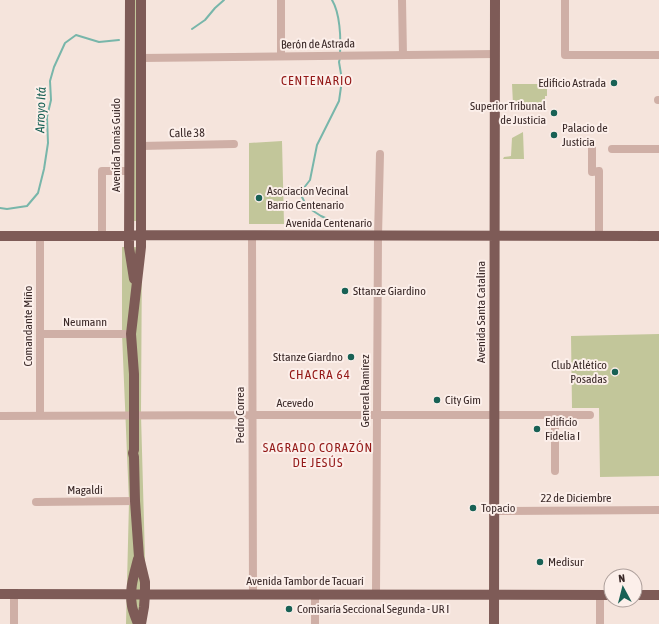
<svg xmlns="http://www.w3.org/2000/svg" width="659" height="624" font-family="'Asap Condensed',sans-serif">
  <style>
    .green { fill: #c2c69a }
    .lines { fill: none; stroke-linecap: round; stroke-linejoin: round }
    .stream { stroke: #78b6aa; stroke-width: 2 }
    .minor { stroke: #cfafa6; stroke-width: 8 }
    .major { stroke: #7e5b57; stroke-width: 10 }
    .poi-dot { fill: #186155; stroke: #fcefea; stroke-width: 1.5 }
    .labels { text-anchor: middle; stroke-width: 4; stroke-linejoin: round; paint-order: stroke }
    .street-label { font-size: 12px; fill: #3a2928; stroke: #fcefea }
    .poi-label { font-size: 12px; fill: #3a2928; stroke: #fcefea; text-anchor: start }
    .neighbourhood-label { font-size: 13px; letter-spacing: 1px; fill: #931817; stroke: #fcefea }
    .water-label { font-size: 13px; font-style: italic; fill: #186155; stroke: #fcefea }
  </style>
  <rect width="100%" height="100%" fill="#f5e4dc"/>
  <path class="green" d="M 134,0 L 139,0 L 139,221 L 133,221 Z
    M 512,84 L 547,84 L 547,96 L 545,96 L 545,103 L 513,104 Z
    M 523,132 L 524,159 L 503,159 L 504,157 L 511,156 L 512,138 Z
    M 282,141 L 284,224 L 249,224 L 249,143 Z
    M 122,247 L 142,247 L 141,415 L 146,594 L 145,624 L 126,624 L 129,502 L 122,334 Z
    M 659,334 L 659,476 L 600,477 L 599,408 L 572,408 L 571,336 Z"/>
  <g class="lines">
    <path class="stream" d="M 332,0 C 340,13 341,38 340,53
      M 192,29 L 205,20 L 215,8 L 224,0
      M 0,208 L 7,209 L 27,206 L 38,193 L 44,169 L 48,143 L 47,117 L 51,100 L 50,81 L 54,67 L 65,43 L 76,35 L 99,42 L 119,40
      M 334,222 L 321,216 L 307,207 L 300,193 L 310,180 L 317,145 L 339,101 L 342,80 L 339,62 L 340,58"/>
    <path class="minor" d="M 402,0 L 403,55
      M 565,0 L 565,55 L 659,55
      M 281,56 L 281,0
      M 141,58 L 495,54
      M 658,100 L 659,100
      M 592,144 L 592,172 L 599,171 L 599,236
      M 141,146 L 234,144
      M 612,149 L 659,149
      M 252,235 L 253,594
      M 40,236 L 40,416
      M 102,236 L 102,171 L 129,171
      M 40,334 L 131,334
      M 0,416 L 252,415 L 590,415
      M 555,471 L 555,415
      M 36,502 L 135,501
      M 494,511 L 659,510
      M 14,594 L 14,624
      M 376,594 L 378,236 L 380,154
      M 600,595 L 600,624
      M 315,624 L 315,594"/>
    <path class="major" d="M 130,0 L 129,247 L 134,279
      M 0,236 L 125,236 L 145,235 L 659,236
      M 0,594 L 611,595
      M 635,595 L 659,595
      M 138,624 C 136,618 133,612 132,606 C 129,589 134,575 138,559
      M 141,624 L 144,607 L 145,594 L 145,582 L 139,557 L 135,501 L 134,457 L 133,453 L 134,450 L 134,374 L 131,334 L 141,247 L 141,0
      M 494,624 L 495,0"/>
  </g>
  <g class="poi-dot">
    <circle cx="614" cy="83" r="4"/>
    <circle cx="554" cy="113" r="4"/>
    <circle cx="554" cy="135" r="4"/>
    <circle cx="259" cy="198" r="4"/>
    <circle cx="345" cy="291" r="4"/>
    <circle cx="351" cy="357" r="4"/>
    <circle cx="615" cy="372" r="4"/>
    <circle cx="437" cy="400" r="4"/>
    <circle cx="537" cy="429" r="4"/>
    <circle cx="473" cy="508" r="4"/>
    <circle cx="540" cy="562" r="4"/>
    <circle cx="289" cy="609" r="4"/>
  </g>
  <g class="labels">
    <g class="street-label">
      <text transform="translate(318 44) rotate(-1)" y="4">Berón de Astrada</text>
      <text transform="translate(187 133) rotate(-1)" y="4">Calle 38</text>
      <text transform="translate(116 145) rotate(-90)" y="4">Avenida Tomás Guido</text>
      <text x="329" y="227">Avenida Centenario</text>
      <text transform="translate(481 312) rotate(-90)" y="4">Avenida Santa Catalina</text>
      <text x="85" y="326">Neumann</text>
      <text transform="translate(28 326) rotate(-90)" y="4">Comandante Miño</text>
      <text transform="translate(365 391) rotate(-90)" y="4">General Ramírez</text>
      <text x="295" y="407">Acevedo</text>
      <text transform="translate(240 415) rotate(-90)" y="4">Pedro Correa</text>
      <text x="85" y="494">Magaldi</text>
      <text x="576" y="502">22 de Diciembre</text>
      <text x="305" y="585">Avenida Tambor de Tacuarí</text>
    </g>
    <g class="poi-label">
      <text x="606" y="87" text-anchor="end">Edificio Astrada</text>
      <text x="546" y="110" text-anchor="end">Superior Tribunal<tspan x="546" dy="14">de Justicia</tspan></text>
      <text x="562" y="132">Palacio de<tspan x="562" dy="14">Justicia</tspan></text>
      <text x="267" y="195">Asociacion Vecinal<tspan x="267" dy="14">Barrio Centenario</tspan></text>
      <text x="353" y="295">Sttanze Giardino</text>
      <text x="343" y="361" text-anchor="end">Sttanze Giardno</text>
      <text x="607" y="369" text-anchor="end">Club Atlético<tspan x="607" dy="14">Posadas</tspan></text>
      <text x="445" y="404">City Gim</text>
      <text x="545" y="426">Edificio<tspan x="545" dy="14">Fidelia I</tspan></text>
      <text x="481" y="512">Topacio</text>
      <text x="548" y="566">Medisur</text>
      <text x="297" y="613">Comisaría Seccional Segunda - UR I</text>
    </g>
    <g class="neighbourhood-label">
      <text x="317" y="85">CENTENARIO</text>
      <text x="320" y="379">CHACRA 64</text>
      <text x="318" y="452">SAGRADO CORAZÓN<tspan x="318" dy="15">DE JESÚS</tspan></text>
    </g>
    <g class="water-label">
      <text transform="translate(40 110) rotate(-88)" y="5">Arroyo Itá</text>
    </g>
  </g>
  <g transform="translate(623 588) rotate(353)"><circle r="19" fill="#fcefea" stroke="#aea09c"/>
  <path d="M0-3L7 15L0 10L-7 15Z" fill="#186155"/>
  <text y="-6" font-size="11" font-weight="bold" text-anchor="middle" fill="#3a2928">N</text>
  </g>
</svg>
